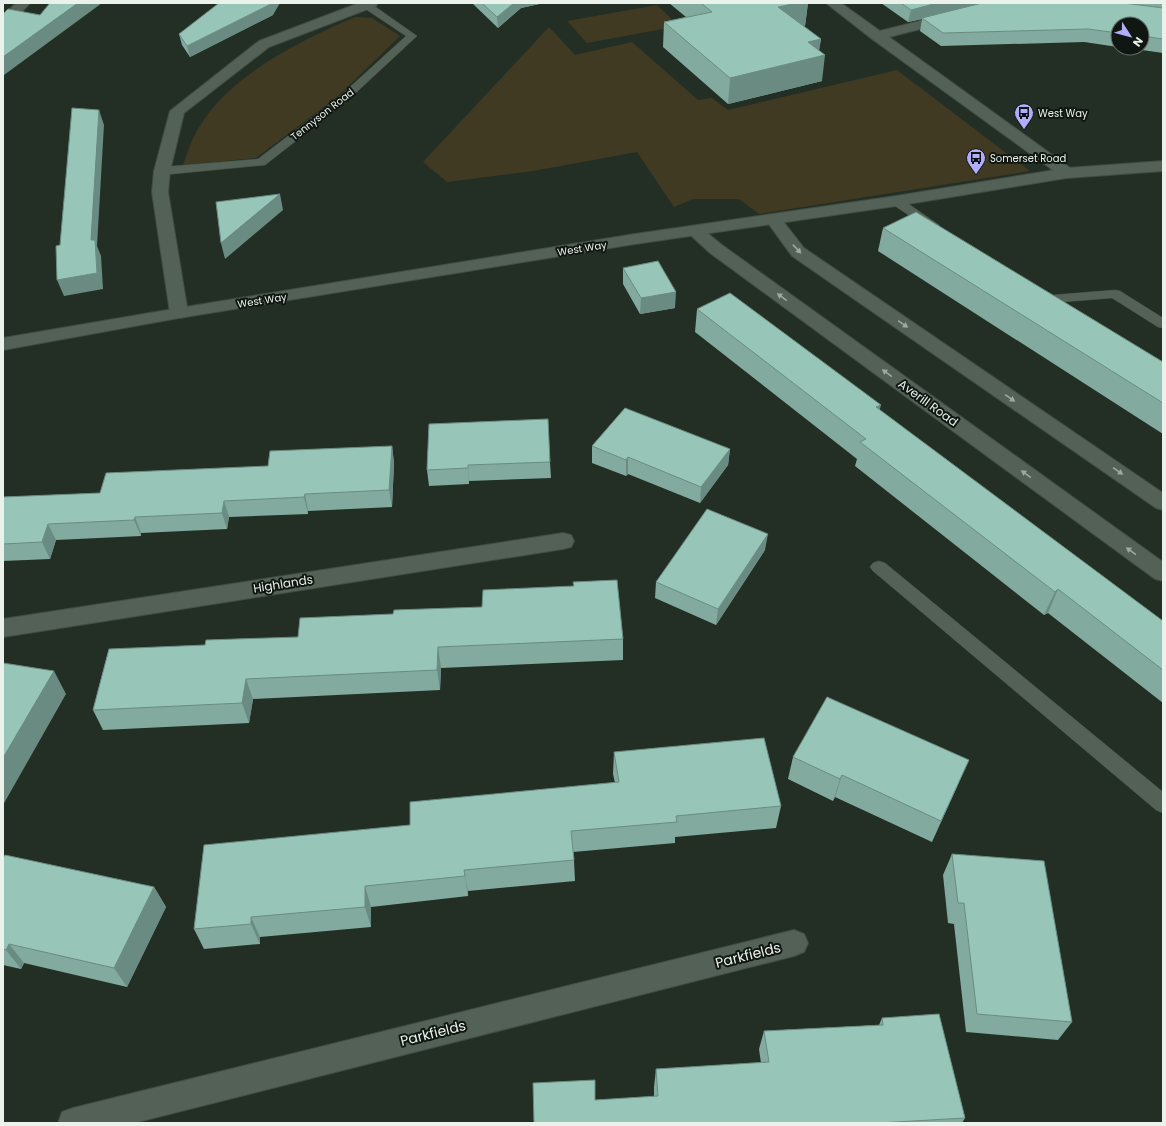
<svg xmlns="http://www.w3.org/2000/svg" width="1166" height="1126" font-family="Poppins,sans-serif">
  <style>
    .green { fill: #403a23 }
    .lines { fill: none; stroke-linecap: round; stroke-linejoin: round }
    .lane-casing { stroke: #414c43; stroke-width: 1 }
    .street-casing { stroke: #414c43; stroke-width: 2 }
    .secondary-casing { stroke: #414c43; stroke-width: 2 }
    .lane { fill: #536156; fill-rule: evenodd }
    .street { fill: #536156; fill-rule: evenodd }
    .secondary { fill: #536156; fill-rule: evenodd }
    .wall { fill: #82aa9f }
    .shaded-wall { fill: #6a8b82 }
    .building { fill: #97c6b9; stroke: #6a8b82 }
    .oneway { fill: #9eaaa0 }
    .labels { text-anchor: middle; stroke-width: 4; stroke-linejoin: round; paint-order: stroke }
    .far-poi-label { font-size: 10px; fill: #eaf2eb; stroke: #101611; text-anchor: start }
    .far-street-label { font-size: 10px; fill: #eaf2eb; stroke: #101611 }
    .street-label { font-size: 12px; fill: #eaf2eb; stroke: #101611 }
    .near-street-label { font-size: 14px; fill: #eaf2eb; stroke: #101611 }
  </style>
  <rect width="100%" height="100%" fill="#232f25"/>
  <path class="green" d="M 657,5 L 679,26 L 587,43 L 567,21 Z
    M 355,17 L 372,18 L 400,36 L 337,97 L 256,158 L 183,165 C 188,152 192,137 200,126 C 231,74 302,40 355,17 Z
    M 549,27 L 575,55 L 632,42 L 698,100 L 712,98 L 728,110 L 897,70 L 1030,171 L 759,214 L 739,199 L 693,199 L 674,207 L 637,152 L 533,171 L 447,182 L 423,162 Z"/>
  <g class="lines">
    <g class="lane-casing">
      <path id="lane" d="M 361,3 L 370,3 L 417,36 L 347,101 L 265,165 L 162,175 L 158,174 L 156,171 L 158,168 L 162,167 L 258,159 L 339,97 L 406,36 L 361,6 Z
        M 896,197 L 900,198 L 939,225 L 938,228 L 928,228 L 892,204 L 890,201 L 892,198 Z
        M 1038,287 L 1053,295 L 1115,290 L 1120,291 L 1163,318 L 1163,328 L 1158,327 L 1112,298 L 1050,303 C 1043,301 1035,297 1031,291 L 1033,288 Z
        M 879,561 L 885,563 L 1163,792 L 1163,813 L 1156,810 L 873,571 L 870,567 L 873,563 Z"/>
    </g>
    <g class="street-casing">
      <path id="street" d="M 16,3 L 30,3 L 8,27 L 3,28 L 3,16 Z
        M 359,3 L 378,3 L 376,6 L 269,47 L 184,113 L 170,171 L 168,192 L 188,313 L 185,317 L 179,318 L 173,317 L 170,313 L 152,192 L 154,171 L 170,111 L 259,41 Z
        M 826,3 L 841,3 L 880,31 L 991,3 L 1013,3 L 1011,6 L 889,37 L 1073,170 L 1075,173 L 1073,176 L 1067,178 L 1061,176 L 872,39 Z
        M 773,214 L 779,216 L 804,248 L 1163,493 L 1163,510 L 1156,508 L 792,256 L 765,219 L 767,216 Z
        M 694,226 L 700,227 L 722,245 L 1163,562 L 1163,581 L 1155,579 L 710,253 L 686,231 L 688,227 Z
        M 563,533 L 571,535 L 574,541 L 571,547 L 563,549 L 3,637 L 3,619 Z
        M 794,930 L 804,934 L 808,943 L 804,952 L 794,956 L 134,1123 L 58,1123 L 62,1112 L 73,1108 Z"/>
    </g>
    <g class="secondary-casing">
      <path id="secondary" d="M 1163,161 L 1163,171 L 1067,178 L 896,206 L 635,244 L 179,318 L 3,350 L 3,338 L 179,308 L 635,234 L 896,196 L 1067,168 Z"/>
    </g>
    <use href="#lane" class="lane"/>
    <use href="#street" class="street"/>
    <use href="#secondary" class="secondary"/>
  </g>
  <path class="wall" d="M 472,3 L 544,3 L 521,8 L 498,28 Z
    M 669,3 L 808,3 L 805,26 L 803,26 L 821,39 L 819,50 L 822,81 L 728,104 L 663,47 L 664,22 L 686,17 Z
    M 881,3 L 1163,3 L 1163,53 L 1128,48 L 1142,48 L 1142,24 L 1118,24 L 1118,47 L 1084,42 L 941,46 L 920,31 L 922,19 L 908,22 Z
    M 273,15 L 190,57 L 182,45 L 179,34 Z
    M 883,228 L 1163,362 L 1163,434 L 878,251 Z
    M 623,268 L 675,308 L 640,314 L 623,284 Z
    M 697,309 L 880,410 L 1163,621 L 1163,703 L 1048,613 L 1044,615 L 855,466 L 857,459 L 695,332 Z
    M 429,424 L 550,462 L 551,478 L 469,481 L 469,484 L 429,486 L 427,470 Z
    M 392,446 L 394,463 L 392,507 L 308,511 L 308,514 L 229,517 L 227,529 L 141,533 L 141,536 L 56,540 L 50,559 L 3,561 L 3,497 L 100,493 Z
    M 592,446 L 730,449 L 728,465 L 700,503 L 628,474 L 626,476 L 592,463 Z
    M 765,550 L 716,625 L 655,598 L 656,582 Z
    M 623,639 L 623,660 L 441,668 L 440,690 L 253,699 L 249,723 L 103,730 L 93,710 L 109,649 Z
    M 614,752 L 781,806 L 776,828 L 675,837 L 675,843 L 573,852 L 574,860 L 575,881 L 468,891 L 468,896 L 371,907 L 371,927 L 260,937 L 260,944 L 204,949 L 194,929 L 410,825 L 615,783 L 613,774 Z
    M 793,757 L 959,782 L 932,842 L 835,797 L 833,801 L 788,779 Z
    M 952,854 L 1072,1022 L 1058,1040 L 966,1032 L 954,924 L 948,923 L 943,875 Z
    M 3,858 L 154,887 L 166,907 L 127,987 L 24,963 L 21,969 L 3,965 Z
    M 882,1018 L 965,1118 L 962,1123 L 534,1123 L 595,1100 L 654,1097 L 654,1087 L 656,1069 L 761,1063 L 759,1049 L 764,1031 L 879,1025 Z"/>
  <path class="shaded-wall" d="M 78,3 L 102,3 L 4,75 L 3,72 L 3,57 Z
    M 272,3 L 280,3 L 273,15 L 190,57 L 187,46 Z
    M 514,3 L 544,3 L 521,8 L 498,28 L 497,17 Z
    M 797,3 L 808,3 L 805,26 L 775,32 L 778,7 Z
    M 937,3 L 985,3 L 922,18 L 922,19 L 908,22 L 911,10 Z
    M 821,39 L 818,57 L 825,55 L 822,81 L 728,104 L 730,78 L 808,42 Z
    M 99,110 L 104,125 L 97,246 L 101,256 L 103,289 L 64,296 L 57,280 L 91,240 Z
    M 280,194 L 283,210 L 225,259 L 221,243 Z
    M 676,292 L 675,308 L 640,314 L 641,298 Z
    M 881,405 L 875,428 L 876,407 Z
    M 392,446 L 394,463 L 392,507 L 389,490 Z
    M 730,449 L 728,465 L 700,503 L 701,487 Z
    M 628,457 L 628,474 L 626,476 L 626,460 Z
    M 468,465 L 469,481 L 469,484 L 468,468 Z
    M 305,494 L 308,511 L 308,514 L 304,497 Z
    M 224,501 L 229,517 L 227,529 L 222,513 Z
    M 135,517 L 141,533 L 141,536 L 134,520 Z
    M 48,524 L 56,540 L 50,559 L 42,542 Z
    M 768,534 L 765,550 L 716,625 L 718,609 Z
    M 1058,589 L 1048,613 L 1044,615 L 1055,592 Z
    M 438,647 L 441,668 L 440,690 L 437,670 Z
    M 54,671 L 66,694 L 3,805 L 3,758 Z
    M 246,679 L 253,699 L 249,723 L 242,703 Z
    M 969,760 L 959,782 L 932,842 L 941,821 Z
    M 842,775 L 835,797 L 833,801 L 840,779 Z
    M 464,870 L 468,891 L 468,896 L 465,876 Z
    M 365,886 L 371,907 L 371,927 L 365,907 Z
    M 154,887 L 166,907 L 127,987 L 114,968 Z
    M 251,917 L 260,937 L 260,944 L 251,924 Z
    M 9,944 L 24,963 L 21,969 L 6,950 Z"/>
  <path class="building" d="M 50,3 L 78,3 L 3,57 L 3,14 L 8,9 L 40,15 Z
    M 219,3 L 272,3 L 271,4 L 187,46 L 179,34 Z
    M 482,3 L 514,3 L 497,17 Z
    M 701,3 L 797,3 L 778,7 L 821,39 L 808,42 L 825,55 L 730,78 L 664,22 L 712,12 Z
    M 901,3 L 937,3 L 911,10 Z
    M 982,3 L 1124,3 L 1163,8 L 1163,39 L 1142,36 L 1142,24 L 1118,24 L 1118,33 L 1088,29 L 943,33 L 922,18 Z
    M 72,108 L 99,110 L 91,240 L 95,240 L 97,273 L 57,280 L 56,246 L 60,245 Z
    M 280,194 L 221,243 L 216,202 Z
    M 916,212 L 1163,362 L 1163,403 L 883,228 Z
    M 658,261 L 676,292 L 641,298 L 623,268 Z
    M 730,293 L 881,405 L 876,407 L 1163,621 L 1163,670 L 1058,589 L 1055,592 L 860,442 L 866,439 L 697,309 Z
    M 625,408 L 730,449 L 701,487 L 628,457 L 626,460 L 592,446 Z
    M 548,419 L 550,462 L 468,465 L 468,468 L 427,470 L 429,424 Z
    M 392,446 L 389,490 L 305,494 L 304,497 L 224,501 L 222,513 L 135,517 L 134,520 L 48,524 L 42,542 L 3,544 L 3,497 L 100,493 L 106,473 L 268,466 L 270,451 Z
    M 707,509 L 768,534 L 718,609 L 656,582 Z
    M 617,580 L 623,639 L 438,647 L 437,670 L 246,679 L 242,703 L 93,710 L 109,649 L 205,645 L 206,640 L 298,637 L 300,618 L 393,614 L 394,610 L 482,607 L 483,590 L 574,586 L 573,582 Z
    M 3,663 L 54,671 L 3,758 Z
    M 827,697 L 969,760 L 941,821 L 842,775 L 840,779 L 793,757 Z
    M 764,738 L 781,806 L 676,816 L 677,822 L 571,831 L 574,860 L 464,870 L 465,876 L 365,886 L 365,907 L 251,917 L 251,924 L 194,929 L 204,845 L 410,825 L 410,802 L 619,782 L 614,752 Z
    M 952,854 L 1044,861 L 1072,1022 L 977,1014 L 964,903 L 958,903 Z
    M 5,855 L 154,887 L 114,968 L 9,944 L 6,950 L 3,949 L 3,858 Z
    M 939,1014 L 965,1118 L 878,1123 L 534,1123 L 533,1083 L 595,1080 L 595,1100 L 658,1096 L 656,1069 L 769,1062 L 764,1031 L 883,1025 L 882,1018 Z"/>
  <defs><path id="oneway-solid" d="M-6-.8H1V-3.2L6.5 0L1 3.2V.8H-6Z"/></defs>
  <g class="oneway">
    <use href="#oneway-solid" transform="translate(797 249) rotate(47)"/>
    <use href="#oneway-solid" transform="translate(782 297) rotate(-144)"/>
    <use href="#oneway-solid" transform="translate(903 324) rotate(35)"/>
    <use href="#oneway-solid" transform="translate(887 373) rotate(-144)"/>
    <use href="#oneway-solid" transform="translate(1010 398) rotate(35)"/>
    <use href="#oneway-solid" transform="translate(1118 471) rotate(35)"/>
    <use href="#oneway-solid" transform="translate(1026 474) rotate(-144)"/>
    <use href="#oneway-solid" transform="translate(1131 551) rotate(-144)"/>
  </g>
  <defs>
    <g id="bus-pin" transform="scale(1)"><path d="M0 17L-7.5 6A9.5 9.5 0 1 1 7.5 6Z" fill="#b0adfa" stroke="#101611"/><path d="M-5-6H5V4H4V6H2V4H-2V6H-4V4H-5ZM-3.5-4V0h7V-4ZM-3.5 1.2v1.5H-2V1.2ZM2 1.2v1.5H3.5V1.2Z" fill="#111"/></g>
  </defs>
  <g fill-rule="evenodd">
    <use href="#bus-pin" x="1024" y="113"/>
    <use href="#bus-pin" x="976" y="158"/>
  </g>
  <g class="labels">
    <g class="far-poi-label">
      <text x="1038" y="117">West Way</text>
      <text x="990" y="162">Somerset Road</text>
    </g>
    <g class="far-street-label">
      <text transform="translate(322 114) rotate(-38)" y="4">Tennyson Road</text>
      <text transform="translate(582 248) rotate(-9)" y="4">West Way</text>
      <text transform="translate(262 300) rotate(-9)" y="4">West Way</text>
    </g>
    <g class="street-label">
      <text transform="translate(928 403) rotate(36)" y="4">Averill Road</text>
      <text transform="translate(283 584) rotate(-9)" y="4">Highlands</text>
    </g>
    <g class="near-street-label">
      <text transform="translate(748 955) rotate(-14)" y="5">Parkfields</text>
      <text transform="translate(433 1033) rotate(-14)" y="5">Parkfields</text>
    </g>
  </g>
  <rect width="1166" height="1126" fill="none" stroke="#eaf2eb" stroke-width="8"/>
  <g transform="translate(1130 36) rotate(126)"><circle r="19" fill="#101611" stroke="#676e68"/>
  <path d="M0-3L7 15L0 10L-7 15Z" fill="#b0adfa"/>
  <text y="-6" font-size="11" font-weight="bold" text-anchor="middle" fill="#eaf2eb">N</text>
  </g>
</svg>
